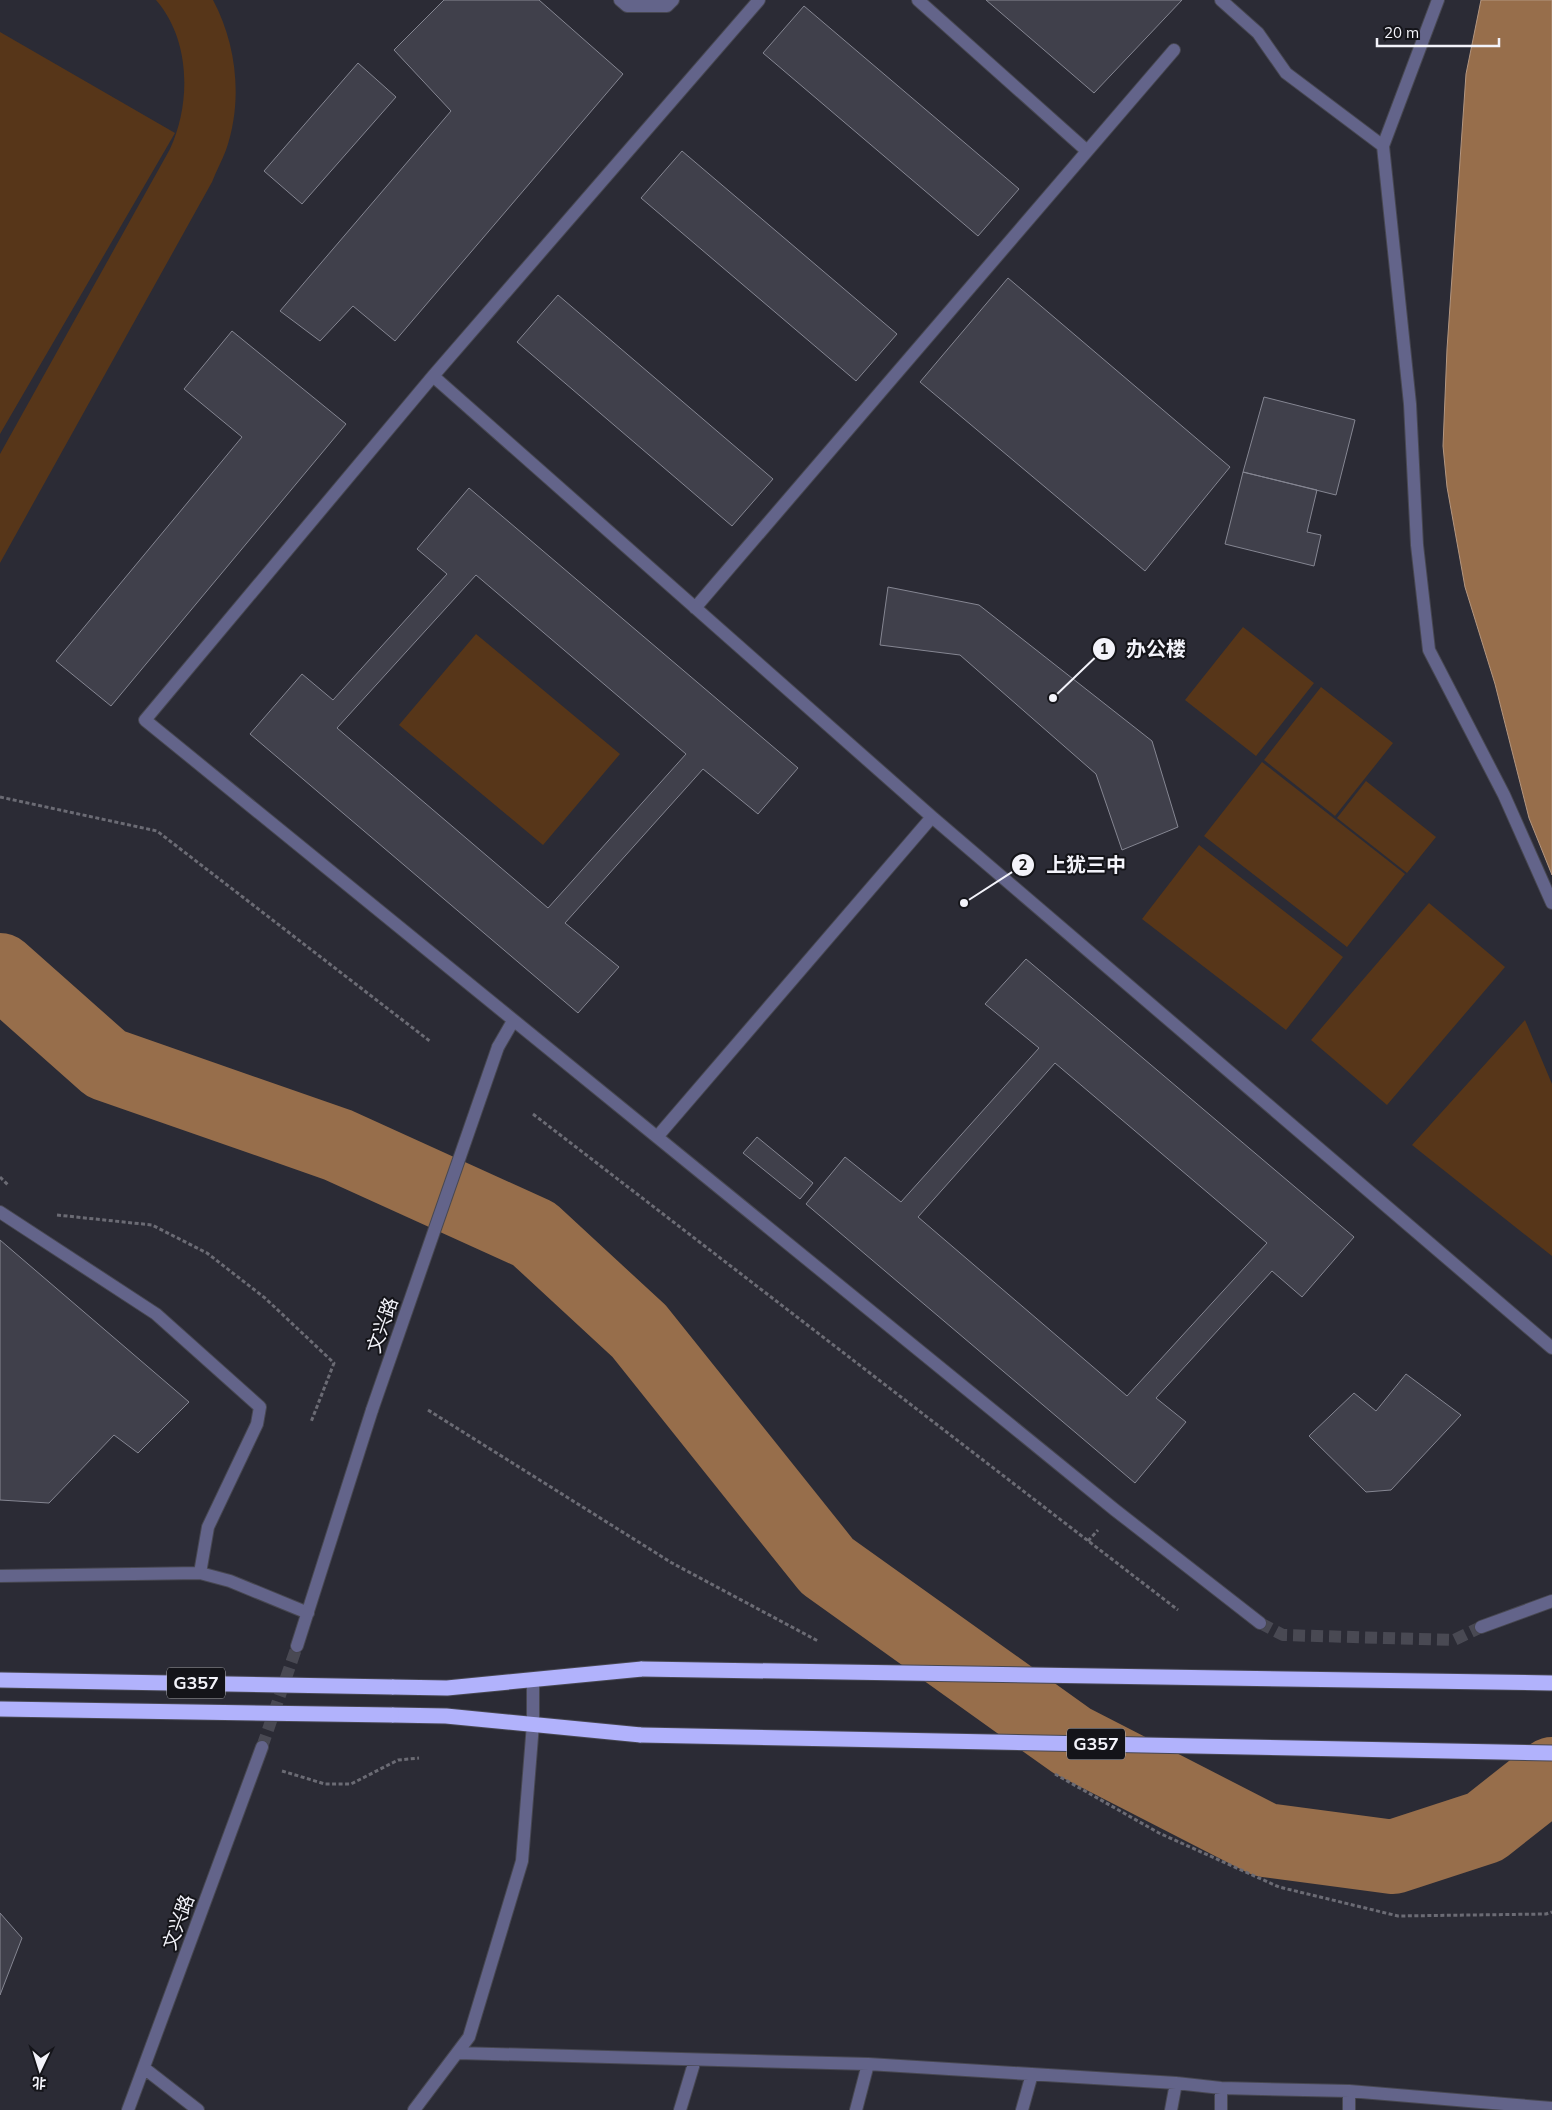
<svg xmlns="http://www.w3.org/2000/svg" width="1552" height="2110" font-family="Mulish,'Noto Sans SC',sans-serif">
  <style>
    .green { fill: #573619 }
    .water { fill: #976e4b; stroke: #b39680 }
    .lines { fill: none; stroke-linecap: round; stroke-linejoin: round }
    .river { stroke: #976e4b; stroke-width: 74 }
    .building { fill: #40404b; stroke: #858692; fill-rule: evenodd }
    .minor-tunnel { stroke: #494953; stroke-width: 12; stroke-dasharray: 12 6; stroke-linecap: butt }
    .minor-casing { stroke: #474751; stroke-width: 14 }
    .highway-casing { stroke: #474751; stroke-width: 17 }
    .path { stroke: #6b6b74; stroke-width: 3; stroke-dasharray: 4 2.5; stroke-linecap: butt }
    .minor { stroke: #63648a; stroke-width: 12 }
    .highway { stroke: #b1b2fc; stroke-width: 15 }
    .minor-bridge-casing { stroke: #474751; stroke-width: 14; stroke-linecap: butt }
    .highway-bridge-casing { stroke: #474751; stroke-width: 17; stroke-linecap: butt }
    .minor-bridge { stroke: #63648a; stroke-width: 12 }
    .highway-bridge { stroke: #b1b2fc; stroke-width: 15 }
    .labels { text-anchor: middle; stroke-width: 4; stroke-linejoin: round; paint-order: stroke }
    .shield { fill: #141419; stroke: #b0b0b6; stroke-width: 1 }
    .shield-label { font-size: 18px; font-weight: bold; fill: #f3f3fa }
    .street-label { font-size: 19px; fill: #f3f3fa; stroke: #141419 }
    .leader { fill: none; stroke: #f3f3fa; stroke-width: 2 }
    .callout-dot { fill: #f3f3fa; stroke: #141419; stroke-width: 2 }
    .mark-label { font-size: 15px; text-anchor: middle; font-weight: bold; fill: #111 }
    .callout-label { font-size: 20px; text-anchor: middle; font-weight: bold; fill: #f3f3fa; stroke: #141419; stroke-width: 4; stroke-linejoin: round; paint-order: stroke }
  </style>
  <rect width="100%" height="100%" fill="#2b2b35"/>
  <path class="green" d="M 156,0 L 213,0 C 237,45 243,101 226,150 C 222,161 216,171 212,182 L 0,563 L 0,454 L 170,149 C 191,104 191,40 156,0 Z
    M 0,32 L 175,133 L 0,434 Z
    M 1243,627 L 1314,683 L 1256,756 L 1185,700 Z
    M 476,634 L 620,754 L 543,845 L 399,725 Z
    M 1321,687 L 1393,743 L 1335,816 L 1264,760 Z
    M 1262,762 L 1405,874 L 1347,947 L 1204,836 Z
    M 1366,781 L 1436,837 L 1407,873 L 1337,818 Z
    M 1199,845 L 1343,957 L 1286,1030 L 1142,919 Z
    M 1429,903 L 1505,967 L 1387,1105 L 1311,1040 Z
    M 1525,1020 L 1552,1084 L 1552,1256 L 1412,1145 Z"/>
  <path class="water" d="M 1481,0 L 1552,0 L 1552,875 L 1529,818 L 1495,684 L 1465,587 L 1447,487 L 1443,446 L 1447,349 L 1466,74 Z"/>
  <g class="lines">
    <path class="river" d="M 0,970 L 106,1064 L 338,1145 L 534,1234 L 639,1331 L 827,1566 L 1072,1741 L 1265,1840 L 1393,1857 L 1485,1827 L 1552,1774"/>
  </g>
  <path class="building" d="M 444,0 L 539,0 L 623,74 L 395,341 L 353,306 L 320,341 L 280,311 L 451,111 L 394,50 Z
    M 986,0 L 1182,0 L 1094,93 Z
    M 804,6 L 1019,189 L 978,236 L 763,53 Z
    M 358,63 L 396,97 L 302,204 L 264,171 Z
    M 682,151 L 897,334 L 856,381 L 641,198 Z
    M 1008,278 L 1230,467 L 1145,571 L 920,382 Z
    M 558,295 L 773,479 L 732,526 L 517,342 Z
    M 232,331 L 346,424 L 111,706 L 56,661 L 242,437 L 184,389 Z
    M 1264,397 L 1355,420 L 1336,495 L 1243,472 Z
    M 1243,472 L 1317,490 L 1307,532 L 1321,535 L 1314,566 L 1225,544 Z
    M 469,488 L 798,768 L 758,814 L 703,769 L 565,923 L 619,967 L 578,1013 L 250,734 L 302,674 L 333,700 L 447,574 L 417,549 ZM 476,575 L 686,754 L 548,908 L 337,728 Z
    M 888,587 L 979,605 L 1152,741 L 1178,827 L 1122,850 L 1096,774 L 960,655 L 880,645 Z
    M 1026,959 L 1354,1237 L 1302,1297 L 1272,1271 L 1156,1398 L 1186,1422 L 1135,1483 L 806,1204 L 845,1157 L 901,1202 L 1039,1048 L 985,1004 ZM 1055,1063 L 1267,1243 L 1127,1396 L 918,1217 Z
    M 757,1137 L 813,1183 L 800,1199 L 743,1153 Z
    M 0,1240 L 189,1402 L 138,1453 L 114,1435 L 49,1503 L 0,1500 Z
    M 1406,1374 L 1461,1415 L 1391,1490 L 1366,1492 L 1309,1436 L 1354,1393 L 1376,1411 Z
    M 0,1913 L 22,1938 L 0,1995 Z"/>
  <g class="lines">
    <path class="minor-tunnel" d="M 1260,1623 L 1283,1635 L 1454,1640 L 1481,1627
      M 262,1747 L 297,1646"/>
    <g class="minor-casing">
      <path id="minor" d="M 620,0 L 627,6 L 667,6 L 673,0
        M 759,0 L 433,376 L 145,720 L 1115,1510 L 1260,1623
        M 918,0 L 1087,151
        M 1221,0 L 1258,33 L 1286,73 L 1383,146 L 1410,404 L 1417,545 L 1429,650 L 1504,795 L 1552,903
        M 1383,146 L 1438,0
        M 433,376 L 932,817 L 1552,1348
        M 695,608 L 1174,50
        M 498,1047 L 513,1021
        M 657,1137 L 932,817
        M 0,1212 L 156,1314 L 260,1407 L 257,1424 L 208,1527 L 200,1573
        M 0,1576 L 200,1573 L 230,1581 L 308,1613
        M 1481,1627 L 1552,1601
        M 297,1646 L 372,1410
        M 457,2053 L 868,2064 L 1176,2083 L 1221,2088 L 1349,2091 L 1552,2108
        M 144,2068 L 198,2110
        M 1221,2088 L 1221,2110
        M 128,2110 L 262,1747
        M 414,2110 L 469,2037 L 522,1861 L 533,1724 L 533,1679
        M 680,2110 L 695,2060
        M 856,2110 L 868,2064
        M 1022,2110 L 1032,2074
        M 1171,2110 L 1176,2083
        M 1349,2110 L 1349,2091"/>
    </g>
    <g class="highway-casing">
      <path id="highway" d="M 392,1687 L 447,1688 L 642,1669
        M 392,1715 L 446,1716 L 641,1735"/>
    </g>
    <path class="path" d="M 0,797 L 157,831 L 431,1042
      M 533,1114 L 1178,1610
      M 0,1177 L 8,1185
      M 57,1215 L 152,1225 L 207,1253 L 265,1298 L 334,1363 L 311,1422
      M 428,1410 L 672,1563 L 818,1641
      M 1088,1541 L 1098,1530
      M 282,1771 L 325,1784 L 351,1784 L 398,1760 L 419,1758
      M 1055,1774 L 1159,1833 L 1279,1887 L 1398,1916 L 1546,1914 L 1552,1912"/>
    <use href="#minor" class="minor"/>
    <use href="#highway" class="highway"/>
    <g class="minor-bridge-casing">
      <path id="minor-bridge" d="M 372,1410 L 498,1047"/>
    </g>
    <g class="highway-bridge-casing">
      <path id="highway-bridge" d="M 642,1669 L 1552,1683
        M 0,1680 L 392,1687
        M 0,1709 L 392,1715
        M 641,1735 L 1552,1753"/>
    </g>
    <use href="#minor-bridge" class="minor-bridge"/>
    <use href="#highway-bridge" class="highway-bridge"/>
  </g>
  <g class="labels">
    <g class="shield">
      <rect x="167" y="1667.5" width="58" height="31" rx="4"/>
      <rect x="1067" y="1728.5" width="58" height="31" rx="4"/>
    </g>
    <g class="shield-label">
      <text x="196" y="1689">G357</text>
      <text x="1096" y="1750">G357</text>
    </g>
    <g class="street-label">
      <text transform="translate(382 1325) rotate(-71)" y="7">文兴路</text>
      <text transform="translate(178 1922) rotate(-70)" y="7">文兴路</text>
    </g>
  </g>
  <path class="leader" d="M1053 698L1104 649M964 903L1023 865"/>
  <g class="callout-dot">
    <circle cx="1053" cy="698" r="5"/>
    <circle cx="964" cy="903" r="5"/>
    <circle cx="1104" cy="649" r="12"/>
    <circle cx="1023" cy="865" r="12"/>
  </g>
  <g class="mark-label">
    <text x="1104" y="654">1</text>
    <text x="1023" y="870">2</text>
  </g>
  <g class="callout-label">
    <text x="1156" y="656">办公楼</text>
    <text x="1086" y="872">上犹三中</text>
  </g>
  <g transform="translate(40 2070) rotate(184)" stroke="#141419" stroke-width="4" paint-order="stroke">
  <path d="M0-4L9 19L0 12L-9 19Z" fill="#f3f3fa"/>
  <text y="-8" font-size="14" font-weight="bold" text-anchor="middle" fill="#f3f3fa">北</text>
  </g>
  <path d="M1377 38v8h122v-8" fill="none" stroke="#f3f3fa" stroke-width="2.5"/>
  <text x="1384" y="38" font-size="15" fill="#f3f3fa" stroke="#141419" stroke-width="4" paint-order="stroke">20 m</text>
</svg>
